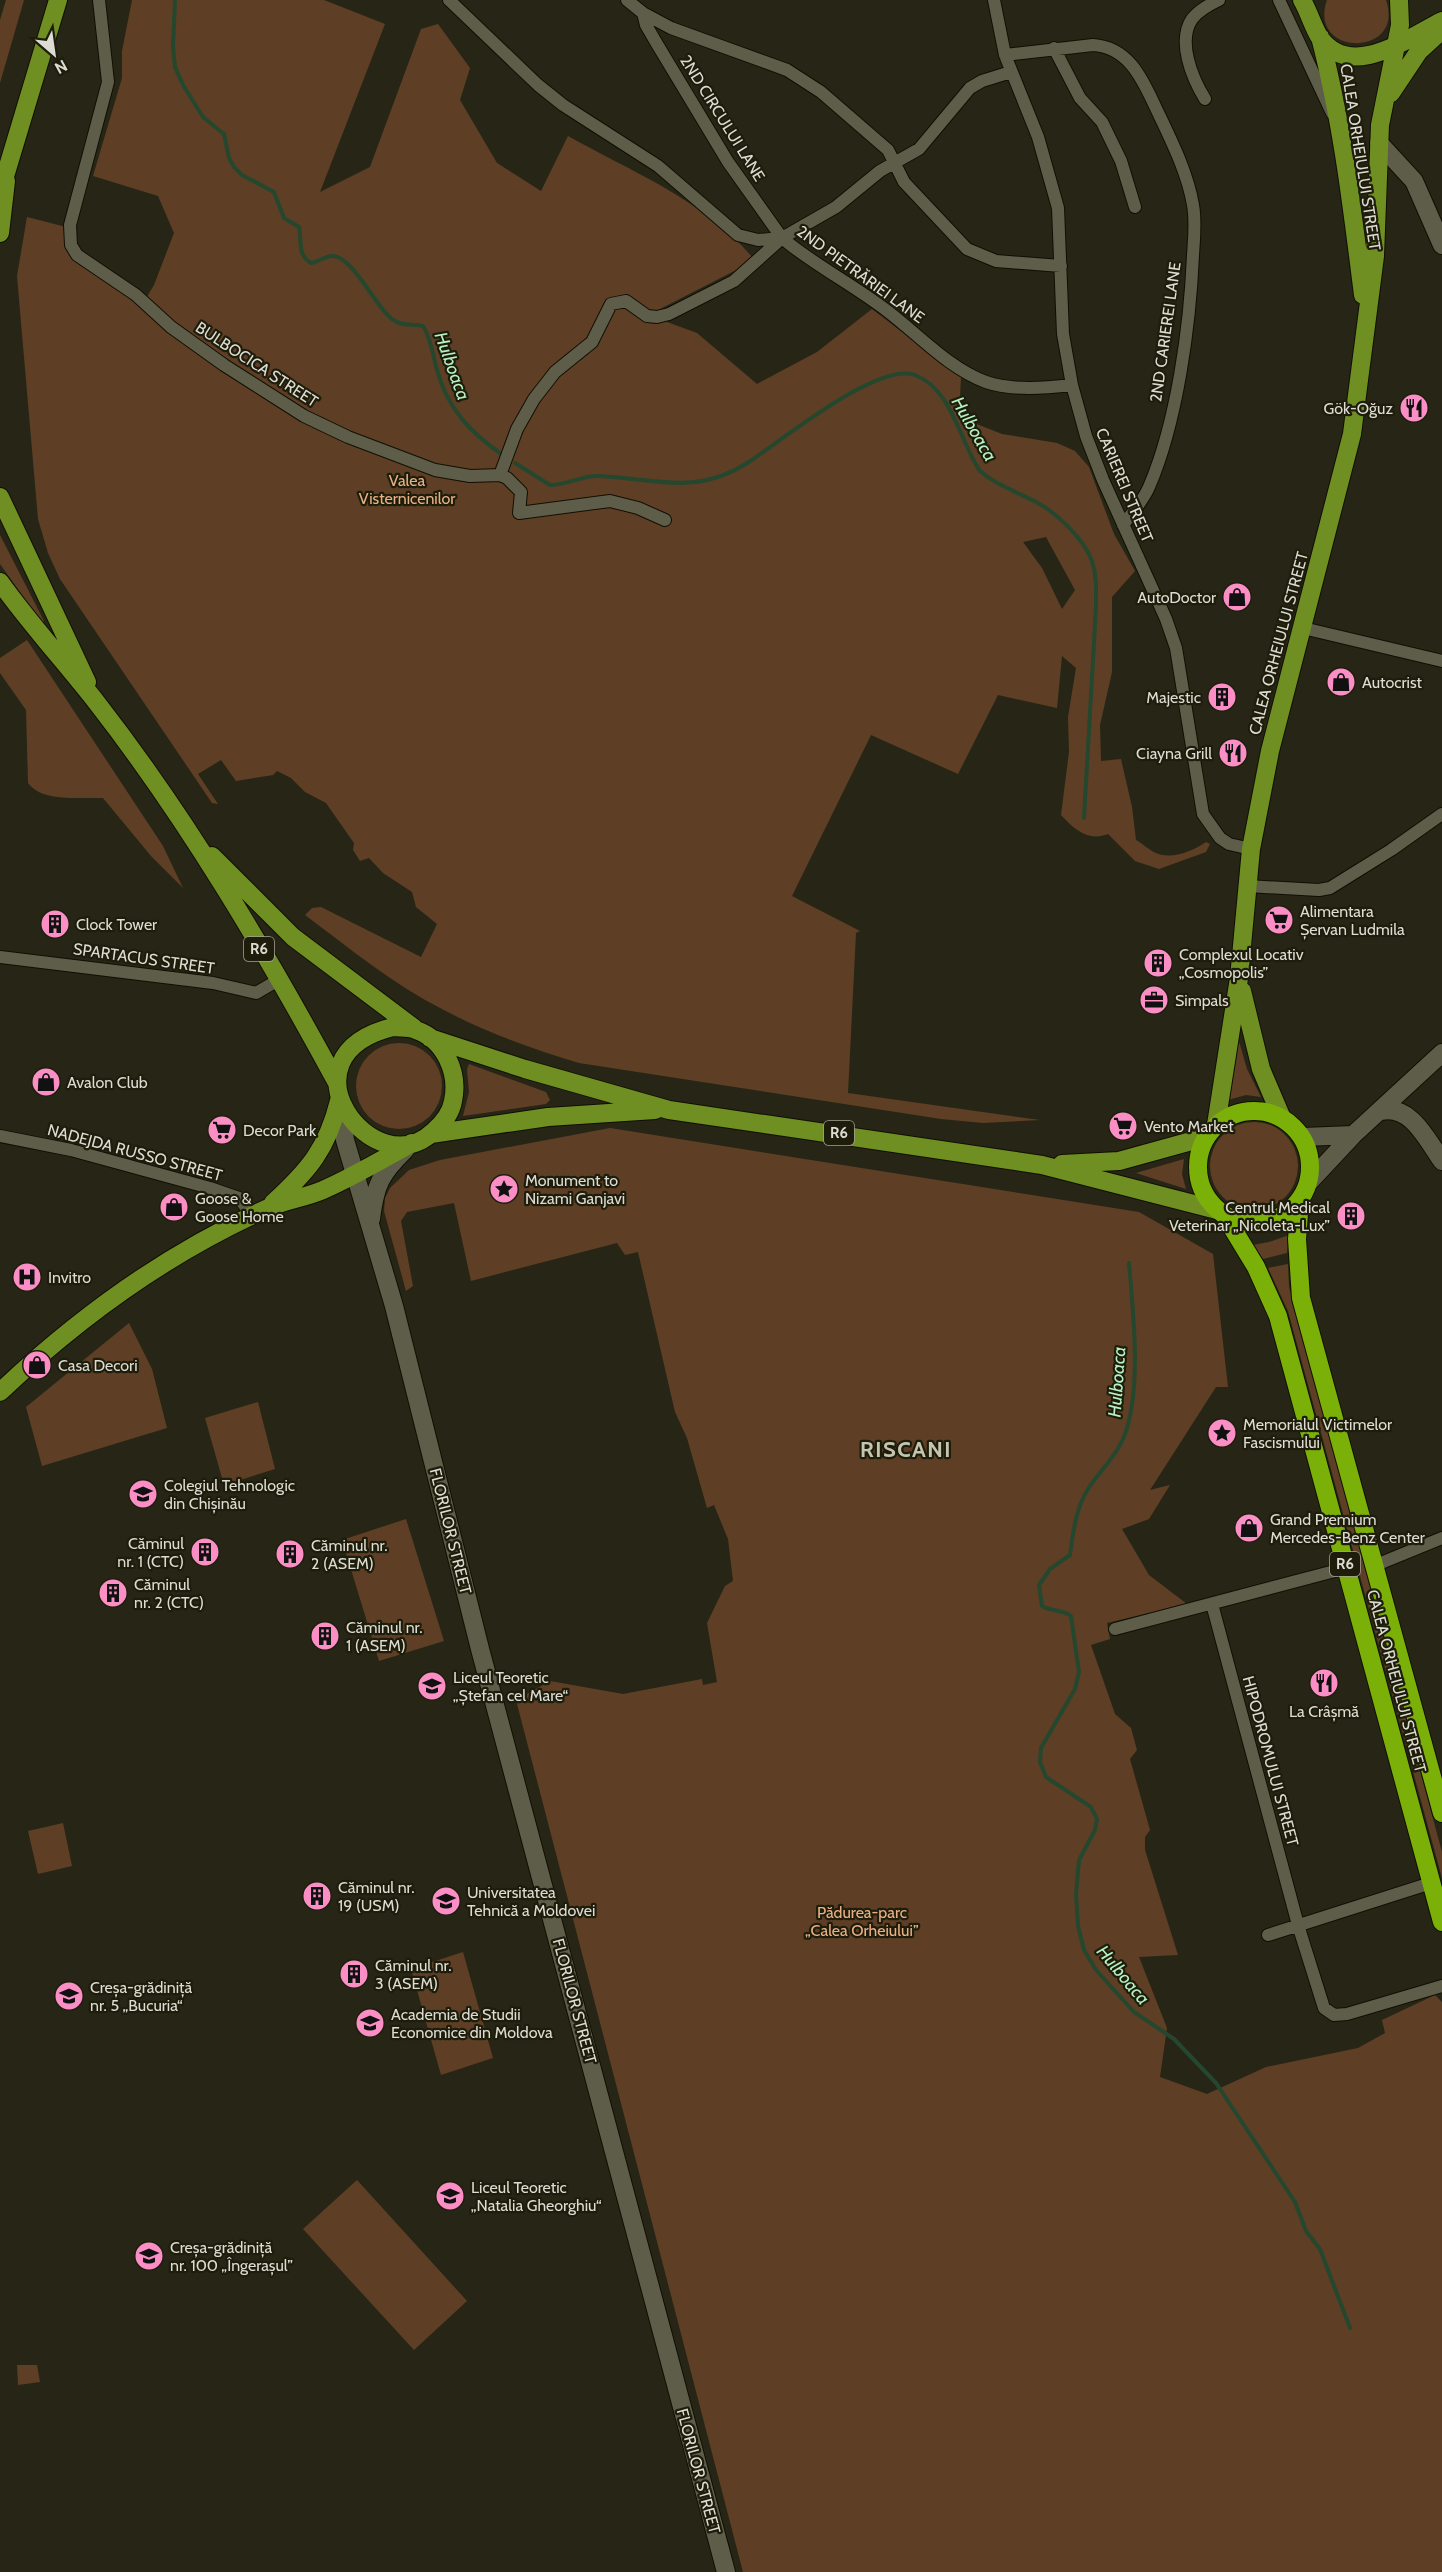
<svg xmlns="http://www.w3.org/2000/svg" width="1442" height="2572" font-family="Cabin,sans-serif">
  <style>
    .green { fill: #5e3f25; fill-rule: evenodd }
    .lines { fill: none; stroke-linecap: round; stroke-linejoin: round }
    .stream { stroke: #24472d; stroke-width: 4 }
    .street-casing { stroke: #100f02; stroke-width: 14 }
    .secondary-casing { stroke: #100f02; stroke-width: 20 }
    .primary-casing { stroke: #100f02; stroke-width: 20 }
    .highway-casing { stroke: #100f02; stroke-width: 20 }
    .street { stroke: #5e5d4a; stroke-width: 12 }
    .secondary { stroke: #5e5d4a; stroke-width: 18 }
    .primary { stroke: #6f8f22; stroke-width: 18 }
    .highway { stroke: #7bb008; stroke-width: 18 }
    .labels { text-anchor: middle; stroke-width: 4.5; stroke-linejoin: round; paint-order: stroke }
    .shield { fill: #1e1d0c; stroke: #a4a397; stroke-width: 1.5 }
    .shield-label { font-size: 15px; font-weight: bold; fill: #dddcd2 }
    .street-label { font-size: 16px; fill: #dddcd2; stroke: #1e1d0c }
    .poi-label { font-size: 16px; fill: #dddcd2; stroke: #1e1d0c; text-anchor: start }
    .park-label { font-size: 16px; fill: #eab083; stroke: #1e1d0c }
    .water-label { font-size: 18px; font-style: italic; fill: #b5f3c3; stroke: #1e1d0c }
    .district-label { font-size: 22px; font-weight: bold; letter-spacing: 1.5px; fill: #c5c4af; stroke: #1e1d0c }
  </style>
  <rect width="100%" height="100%" fill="#272616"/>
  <path class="green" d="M 6,0 L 24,0 L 0,83 L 0,20 Z
    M 132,0 L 324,0 L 385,24 L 320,192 L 370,167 L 421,29 L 438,24 L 470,68 L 460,100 L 497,163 L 541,191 L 568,136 C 630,171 706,201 752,257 L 744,266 L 660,309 L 667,322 L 697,333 L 757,384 L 817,352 L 872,309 L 961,377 L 959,417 L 1002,434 L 1057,443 L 1075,451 L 1089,467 L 1114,534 L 1135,571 L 1112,597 L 1112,672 L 1100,725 L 1101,761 L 1121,759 L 1132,807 L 1136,840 C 1143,844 1149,850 1156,853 C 1172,860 1193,851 1206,842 L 1210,844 L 1206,852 L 1159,869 L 1135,861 L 1108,834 C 1088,842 1074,829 1061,815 L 1069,752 L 1068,717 L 1076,668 L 1062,656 L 1057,708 L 998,695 L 958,774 L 871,735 L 792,896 L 860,931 L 856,933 L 848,1093 L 1040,1120 L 983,1123 L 941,1119 L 579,1063 C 532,1049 485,1032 442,1009 C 393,984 349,948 305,915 L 312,908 L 321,907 L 421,957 L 437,924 L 416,907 L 412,892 L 383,873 L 369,858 L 360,861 L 353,850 L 354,843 L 326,803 L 305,792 L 291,778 L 277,771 L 273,775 L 236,781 L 221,760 L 198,774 L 218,804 L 212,803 L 60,579 L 48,553 L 38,519 L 17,276 L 27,217 L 66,227 L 66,250 L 73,258 L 142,305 L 154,285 L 174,233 L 158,196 L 93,176 L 122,78 L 122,51 ZM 1046,537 L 1075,590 L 1062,609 L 1042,568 L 1023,542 Z
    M 1327,0 L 1386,0 C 1406,58 1307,57 1327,0 Z
    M 0,535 L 44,621 L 42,623 L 0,564 Z
    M 27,640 L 163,846 L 183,888 L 151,856 L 103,798 C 81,797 43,803 28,783 L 26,710 L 0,673 L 0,658 Z
    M 1238,1038 L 1247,1069 L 1261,1097 L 1246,1095 L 1228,1100 Z
    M356 1086a43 43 0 1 1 86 0a43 43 0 1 1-86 0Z
    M 469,1064 L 546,1092 L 550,1100 L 546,1104 L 463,1116 L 469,1092 L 467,1069 Z
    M1210 1166a44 44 0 1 1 88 0a44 44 0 1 1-88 0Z
    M 610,1128 L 1139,1212 L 1213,1254 L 1228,1387 L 1216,1387 L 1150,1490 L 1170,1485 L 1149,1519 L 1122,1529 L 1149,1575 L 1187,1604 L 1107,1623 L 1110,1639 L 1091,1645 L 1115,1714 L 1131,1728 L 1137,1750 L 1130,1759 L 1150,1830 L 1145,1837 L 1145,1850 L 1178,1955 L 1139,1957 L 1167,2028 L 1160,2077 L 1207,2094 L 1266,2067 L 1358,2048 L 1385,2033 L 1382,2020 L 1435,1995 L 1442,2002 L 1442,2572 L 743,2572 L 516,1700 L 550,1681 L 623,1694 L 702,1679 L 703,1685 L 717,1682 L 707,1623 L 725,1586 L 733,1581 L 728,1539 L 714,1505 L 707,1508 L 687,1438 L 675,1412 L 638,1252 L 625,1255 L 617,1243 L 471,1281 L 454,1203 L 407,1212 L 401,1221 L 413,1286 L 406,1291 L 384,1211 L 385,1198 L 390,1188 L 409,1170 L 440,1160 Z
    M 1184,1159 L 1182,1174 L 1186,1189 L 1136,1173 Z
    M 1289,1235 L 1287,1253 L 1263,1259 L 1253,1245 L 1269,1242 Z
    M 1288,1264 L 1289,1287 L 1442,1852 L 1442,1878 L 1288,1311 L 1268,1268 Z
    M 129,1323 L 152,1369 L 167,1428 L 42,1466 L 26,1407 Z
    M 258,1402 L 275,1469 L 224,1485 L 205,1418 Z
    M 406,1519 L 444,1641 L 379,1661 L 342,1540 Z
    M 63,1823 L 72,1866 L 38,1874 L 28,1831 Z
    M 463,1952 L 493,2058 L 441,2075 L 411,1969 Z
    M 357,2180 L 467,2301 L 414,2350 L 303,2229 Z
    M 17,2365 L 37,2365 L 40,2382 L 18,2385 Z"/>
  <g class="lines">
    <path class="stream" d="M 175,0 L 173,47 L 175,67 L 183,85 L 203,117 L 224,134 L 229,158 L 234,167 L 242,175 L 274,192 L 284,218 L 299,227 C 302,241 297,255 311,263 C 319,262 326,255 334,256 C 356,260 377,311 395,321 C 404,327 414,323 423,326 C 431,338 433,356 437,370 C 448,410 471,433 504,456
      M 515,463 L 550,485 C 567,485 583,475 599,476 C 657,479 696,496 749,462 C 781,441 877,362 915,375 C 952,389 960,442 980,471 C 996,485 1017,492 1036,502 C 1057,513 1084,539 1092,561 C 1097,576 1096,591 1096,607 L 1084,818
      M 1129,1263 C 1133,1311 1141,1381 1127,1428 C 1120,1453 1102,1468 1088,1489 C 1076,1508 1073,1532 1070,1555 L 1050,1569 L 1039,1585 L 1042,1606 C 1052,1612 1062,1609 1071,1616 L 1079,1672 L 1075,1689 L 1041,1748 L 1040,1762 L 1046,1777 L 1091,1807 L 1097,1819 L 1095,1830 L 1079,1860 L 1076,1894 L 1078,1926 L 1084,1950 L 1096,1970 L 1134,2012 L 1174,2039 L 1216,2083 L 1295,2202 L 1306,2231 L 1320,2249 L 1350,2328"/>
    <g class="street-casing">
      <path id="street" d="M 99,0 L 108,82 L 70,225 L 71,245 L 77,255 L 136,295 L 171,327 L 224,365 L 304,416 L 348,437 L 435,470 L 470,476 L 500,475 L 507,478 L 521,492 L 519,513 L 610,501 L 638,508 L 665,520
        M 449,0 L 538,85 L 563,105 L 658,166 L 738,235 L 758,240 L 781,238
        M 627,0 L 643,13 L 671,28 L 787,70 L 821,92 L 888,150 L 904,182 L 967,249 L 996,261 L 1061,266
        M 994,0 L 1005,55 L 1038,137 L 1058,208 L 1063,334 L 1072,385 L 1086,436 L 1103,480 L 1166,619 L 1176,648 L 1203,814 L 1220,838 L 1229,844 L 1251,849
        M 1279,0 L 1332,113
        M 643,13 L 646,25 L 657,44 L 728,162 L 782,238 L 792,246 C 822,269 856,287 886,310 C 918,334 948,368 986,382 C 1012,391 1046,388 1072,385
        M 1054,48 L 1080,98 L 1102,122 L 1121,161 L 1135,207
        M 1005,55 L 1093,45 C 1127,47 1141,76 1154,104 C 1169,136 1187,170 1193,205 C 1196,222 1194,239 1193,255 C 1190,326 1177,422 1149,487 C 1143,501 1132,513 1123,525
        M 1205,99 C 1192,78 1177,41 1192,19 C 1199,10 1209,5 1219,0
        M 500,475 L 517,429 L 534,399 L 555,372 L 592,342 L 611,304 L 626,301 L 647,316 L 657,317 L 669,314 L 734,281 L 782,238 L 836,207 L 880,171 L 919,149 L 970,88 L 982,81 L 1011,72
        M 1303,628 L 1442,661
        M 1247,886 L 1319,890 L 1330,888 L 1391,850 L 1442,814
        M 0,957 L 213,983 L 256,993 L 280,979
        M 0,1136 L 71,1150 L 210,1188 L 239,1198 L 252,1216
        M 1376,1565 L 1442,1538
        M 1212,1604 L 1298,1925 L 1324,2008 L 1334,2015 L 1347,2014 L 1442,1986
        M 1115,1629 L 1346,1568
        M 1268,1935 L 1431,1883"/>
    </g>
    <g class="secondary-casing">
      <path id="secondary" d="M 1379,143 L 1414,181 L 1442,245
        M 339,1101 L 345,1140 L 394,1306 L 480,1649 L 726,2572
        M 1381,1111 C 1411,1104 1427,1140 1442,1161
        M 1303,1137 L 1353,1135
        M 1310,1181 L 1353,1135 L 1442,1053
        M 371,1219 C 375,1185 381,1173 405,1150"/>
    </g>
    <g class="primary-casing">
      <path id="primary" d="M 1302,0 C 1309,12 1313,27 1320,38 C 1351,81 1408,38 1442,21
        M 1320,37 C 1342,121 1352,208 1363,295
        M 1391,93 L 1419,51 L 1442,30
        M 0,193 L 58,0
        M 0,233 L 6,181
        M 0,497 L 87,682
        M 0,582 C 30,624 65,662 97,703 C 188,820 266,952 337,1083
        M 212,856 L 293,937 L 414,1028
        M 1242,991 L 1261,1069 L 1281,1116
        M 393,1027 C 400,1028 409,1027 416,1030 C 445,1040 459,1073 453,1101 C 451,1113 443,1123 434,1131 C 374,1189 274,1056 393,1027 Z
        M 430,1038 L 525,1069 L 669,1110 L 1042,1165 L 1217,1210
        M 1216,1125 L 1239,978 L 1251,849 L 1270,751 L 1352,434 L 1375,256 L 1380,125 L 1400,25 L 1399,0
        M 431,1134 L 548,1117 L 655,1110
        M 1062,1164 L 1119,1161 L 1206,1137
        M 273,1203 C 309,1170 327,1149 339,1101
        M 0,1392 C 78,1318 168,1253 266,1209 C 284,1200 305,1198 323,1190 C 353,1177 383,1159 412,1143"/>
    </g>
    <g class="highway-casing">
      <path id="highway" d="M1198 1167a56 56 0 1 1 112 0a56 56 0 1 1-112 0Z
        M 1300,1201 L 1297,1239 L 1301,1298 L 1442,1813
        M 1225,1216 L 1256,1267 L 1278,1316 L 1442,1922"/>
    </g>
    <use href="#street" class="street"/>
    <use href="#secondary" class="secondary"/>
    <use href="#primary" class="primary"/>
    <use href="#highway" class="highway"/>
  </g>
  <defs>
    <g id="restaurant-disc" transform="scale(1.5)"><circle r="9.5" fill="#fb8fc5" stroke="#1e1d0c"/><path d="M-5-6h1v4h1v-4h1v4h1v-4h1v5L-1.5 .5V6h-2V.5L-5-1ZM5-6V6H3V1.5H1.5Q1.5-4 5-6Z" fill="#111"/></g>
    <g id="shop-disc" transform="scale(1.5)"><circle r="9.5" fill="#fb8fc5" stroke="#1e1d0c"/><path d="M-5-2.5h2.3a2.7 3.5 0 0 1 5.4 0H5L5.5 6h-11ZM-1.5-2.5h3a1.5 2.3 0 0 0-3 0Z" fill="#111"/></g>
    <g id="building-disc" transform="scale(1.5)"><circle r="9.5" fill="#fb8fc5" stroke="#1e1d0c"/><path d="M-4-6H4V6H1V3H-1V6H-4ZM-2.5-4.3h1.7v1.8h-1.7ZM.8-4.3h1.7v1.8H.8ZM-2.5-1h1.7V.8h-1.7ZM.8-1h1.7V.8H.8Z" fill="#111"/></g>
    <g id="supermarket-disc" transform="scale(1.5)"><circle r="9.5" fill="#fb8fc5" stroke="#1e1d0c"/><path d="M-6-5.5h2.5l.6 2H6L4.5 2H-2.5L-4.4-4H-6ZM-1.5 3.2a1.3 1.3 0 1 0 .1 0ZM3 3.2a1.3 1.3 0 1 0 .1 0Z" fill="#111"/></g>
    <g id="office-disc" transform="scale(1.5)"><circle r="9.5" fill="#fb8fc5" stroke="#1e1d0c"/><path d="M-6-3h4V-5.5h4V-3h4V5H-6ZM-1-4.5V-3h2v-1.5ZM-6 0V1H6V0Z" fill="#111"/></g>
    <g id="sight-disc" transform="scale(1.5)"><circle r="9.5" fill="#fb8fc5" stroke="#1e1d0c"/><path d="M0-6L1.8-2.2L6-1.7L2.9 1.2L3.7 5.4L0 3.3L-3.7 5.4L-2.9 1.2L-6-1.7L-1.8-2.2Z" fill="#111"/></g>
    <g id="hospital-disc" transform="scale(1.5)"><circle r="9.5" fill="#fb8fc5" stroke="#1e1d0c"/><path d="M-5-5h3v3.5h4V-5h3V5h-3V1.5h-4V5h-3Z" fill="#111"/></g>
    <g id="university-disc" transform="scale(1.5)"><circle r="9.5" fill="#fb8fc5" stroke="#1e1d0c"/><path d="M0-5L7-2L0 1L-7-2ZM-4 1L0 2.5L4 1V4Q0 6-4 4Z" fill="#111"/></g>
    <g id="school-disc" transform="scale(1.5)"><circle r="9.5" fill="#fb8fc5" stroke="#1e1d0c"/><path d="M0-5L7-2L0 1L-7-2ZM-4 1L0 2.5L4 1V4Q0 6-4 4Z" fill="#111"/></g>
  </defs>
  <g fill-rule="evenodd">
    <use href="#restaurant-disc" x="1414" y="408"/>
    <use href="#shop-disc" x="1237" y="597"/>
    <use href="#shop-disc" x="1341" y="682"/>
    <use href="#building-disc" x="1222" y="697"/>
    <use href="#restaurant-disc" x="1233" y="753"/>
    <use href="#supermarket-disc" x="1279" y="920"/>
    <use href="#building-disc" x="55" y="924"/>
    <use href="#building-disc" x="1158" y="963"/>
    <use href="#office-disc" x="1154" y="1000"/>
    <use href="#shop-disc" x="46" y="1082"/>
    <use href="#supermarket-disc" x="1123" y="1126"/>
    <use href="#supermarket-disc" x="222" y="1130"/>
    <use href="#sight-disc" x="504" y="1189"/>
    <use href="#shop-disc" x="174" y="1207"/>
    <use href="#building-disc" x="1351" y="1216"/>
    <use href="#hospital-disc" x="27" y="1277"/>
    <use href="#shop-disc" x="37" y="1365"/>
    <use href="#sight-disc" x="1222" y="1433"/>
    <use href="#university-disc" x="143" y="1494"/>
    <use href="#shop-disc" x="1249" y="1528"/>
    <use href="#building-disc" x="205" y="1552"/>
    <use href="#building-disc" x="290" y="1554"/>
    <use href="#building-disc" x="113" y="1593"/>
    <use href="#building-disc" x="325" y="1636"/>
    <use href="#restaurant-disc" x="1324" y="1683"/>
    <use href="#school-disc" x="432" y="1686"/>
    <use href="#building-disc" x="317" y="1896"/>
    <use href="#university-disc" x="446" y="1901"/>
    <use href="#building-disc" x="354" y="1974"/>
    <use href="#school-disc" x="69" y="1996"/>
    <use href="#university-disc" x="370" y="2023"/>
    <use href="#school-disc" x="450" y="2196"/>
    <use href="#school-disc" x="149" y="2256"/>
  </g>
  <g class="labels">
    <g class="shield">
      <rect x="244" y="937" width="30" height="24" rx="4.5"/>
      <rect x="824" y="1121" width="30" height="24" rx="4.5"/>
      <rect x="1330" y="1552" width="30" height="24" rx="4.5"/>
    </g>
    <g class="shield-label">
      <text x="259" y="954">R6</text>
      <text x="839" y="1138">R6</text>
      <text x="1345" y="1569">R6</text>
    </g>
    <g class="street-label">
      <text transform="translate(723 118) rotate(58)" y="6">2ND CIRCULUI LANE</text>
      <text transform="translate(1361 157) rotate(81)" y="6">CALEA ORHEIULUI STREET</text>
      <text transform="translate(861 274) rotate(36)" y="6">2ND PIETRĂRIEI LANE</text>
      <text transform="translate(1165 332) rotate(-82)" y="6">2ND CARIEREI LANE</text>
      <text transform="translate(257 364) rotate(33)" y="6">BULBOCICA STREET</text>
      <text transform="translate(1125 485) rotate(67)" y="6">CARIEREI STREET</text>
      <text transform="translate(1278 643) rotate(-75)" y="6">CALEA ORHEIULUI STREET</text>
      <text transform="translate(144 958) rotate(8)" y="6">SPARTACUS STREET</text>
      <text transform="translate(135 1152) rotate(15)" y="6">NADEJDA RUSSO STREET</text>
      <text transform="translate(451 1531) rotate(76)" y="6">FLORILOR STREET</text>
      <text transform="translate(1397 1681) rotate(75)" y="6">CALEA ORHEIULUI STREET</text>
      <text transform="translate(1271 1761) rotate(75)" y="6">HIPODROMULUI STREET</text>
      <text transform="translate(575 2001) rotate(75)" y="6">FLORILOR STREET</text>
      <text transform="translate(699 2471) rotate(75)" y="6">FLORILOR STREET</text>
    </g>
    <g class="poi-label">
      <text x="1393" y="414" text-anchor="end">Gök-Oğuz</text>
      <text x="1216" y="603" text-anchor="end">AutoDoctor</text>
      <text x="1362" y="688">Autocrist</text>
      <text x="1201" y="703" text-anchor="end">Majestic</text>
      <text x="1212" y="759" text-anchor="end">Ciayna Grill</text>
      <text x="1300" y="917">Alimentara<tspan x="1300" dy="18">Șervan Ludmila</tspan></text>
      <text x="76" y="930">Clock Tower</text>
      <text x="1179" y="960">Complexul Locativ<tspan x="1179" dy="18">„Cosmopolis”</tspan></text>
      <text x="1175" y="1006">Simpals</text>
      <text x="67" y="1088">Avalon Club</text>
      <text x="1144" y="1132">Vento Market</text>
      <text x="243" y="1136">Decor Park</text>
      <text x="525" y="1186">Monument to<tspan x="525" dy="18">Nizami Ganjavi</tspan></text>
      <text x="195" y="1204">Goose &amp;<tspan x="195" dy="18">Goose Home</tspan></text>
      <text x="1330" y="1213" text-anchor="end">Centrul Medical<tspan x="1330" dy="18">Veterinar „Nicoleta-Lux”</tspan></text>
      <text x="48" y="1283">Invitro</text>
      <text x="58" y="1371">Casa Decori</text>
      <text x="1243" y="1430">Memorialul Victimelor<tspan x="1243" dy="18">Fascismului</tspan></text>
      <text x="164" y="1491">Colegiul Tehnologic<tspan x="164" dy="18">din Chișinău</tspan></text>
      <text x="1270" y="1525">Grand Premium<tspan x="1270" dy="18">Mercedes-Benz Center</tspan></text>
      <text x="184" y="1549" text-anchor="end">Căminul<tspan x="184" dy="18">nr. 1 (CTC)</tspan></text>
      <text x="311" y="1551">Căminul nr.<tspan x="311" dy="18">2 (ASEM)</tspan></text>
      <text x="134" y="1590">Căminul<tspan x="134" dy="18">nr. 2 (CTC)</tspan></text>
      <text x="346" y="1633">Căminul nr.<tspan x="346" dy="18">1 (ASEM)</tspan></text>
      <text x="453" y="1683">Liceul Teoretic<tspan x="453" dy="18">„Ștefan cel Mare“</tspan></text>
      <text x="1324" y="1717" text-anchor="middle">La Crâșmă</text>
      <text x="338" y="1893">Căminul nr.<tspan x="338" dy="18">19 (USM)</tspan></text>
      <text x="467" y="1898">Universitatea<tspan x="467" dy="18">Tehnică a Moldovei</tspan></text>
      <text x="375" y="1971">Căminul nr.<tspan x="375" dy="18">3 (ASEM)</tspan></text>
      <text x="90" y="1993">Creșa-grădiniță<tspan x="90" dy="18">nr. 5 „Bucuria“</tspan></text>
      <text x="391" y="2020">Academia de Studii<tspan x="391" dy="18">Economice din Moldova</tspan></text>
      <text x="471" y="2193">Liceul Teoretic<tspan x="471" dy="18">„Natalia Gheorghiu“</tspan></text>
      <text x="170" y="2253">Creșa-grădiniță<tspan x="170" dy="18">nr. 100 „Îngerașul”</tspan></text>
    </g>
    <g class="park-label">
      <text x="407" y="486">Valea<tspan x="407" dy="18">Visternicenilor</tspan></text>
      <text x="862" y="1918">Pădurea-parc<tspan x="862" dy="18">„Calea Orheiului”</tspan></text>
    </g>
    <g class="water-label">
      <text transform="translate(452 366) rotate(70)" y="6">Hulboaca</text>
      <text transform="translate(974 429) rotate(60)" y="6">Hulboaca</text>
      <text transform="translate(1117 1382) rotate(-86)" y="6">Hulboaca</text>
      <text transform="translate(1123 1975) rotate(50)" y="6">Hulboaca</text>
    </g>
    <g class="district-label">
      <text x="906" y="1457">RISCANI</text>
    </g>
  </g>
  <g transform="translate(54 54) rotate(151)" stroke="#1e1d0c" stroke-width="4.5" paint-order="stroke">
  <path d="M0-4.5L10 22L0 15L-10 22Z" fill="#dddcd2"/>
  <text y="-9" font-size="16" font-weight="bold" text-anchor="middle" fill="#dddcd2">N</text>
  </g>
</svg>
